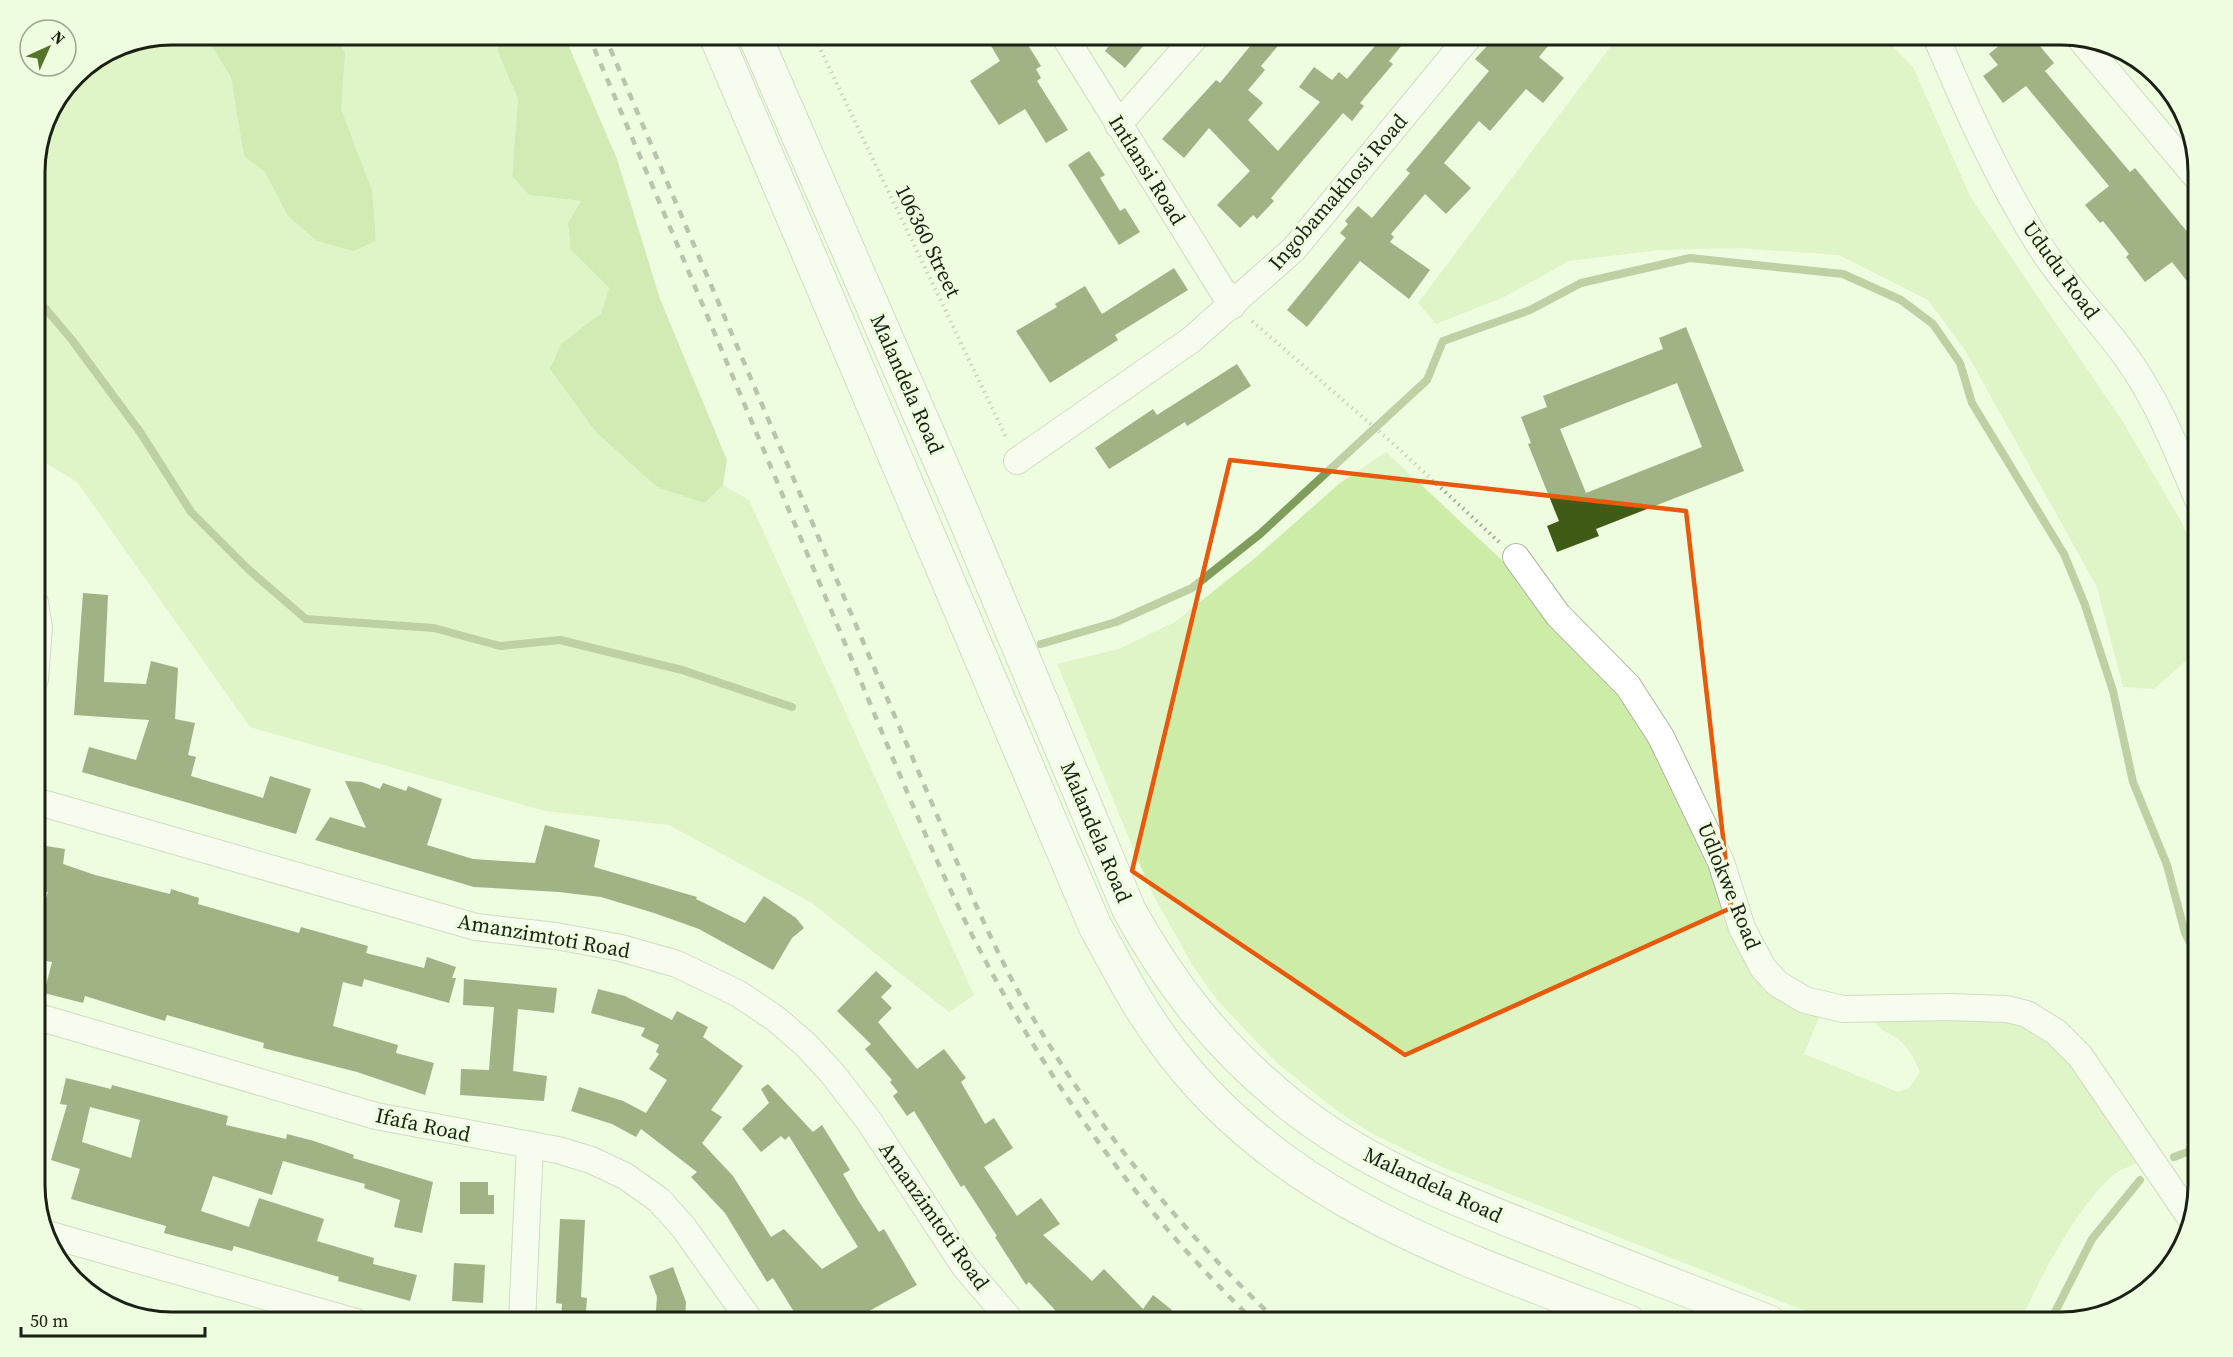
<svg xmlns="http://www.w3.org/2000/svg" width="2233" height="1357" font-family="'Source Serif 4',serif">
  <style>
    .green { fill: #cceca8 }
    .forest { fill: #b0d87f }
    .lines { fill: none; stroke-linecap: round; stroke-linejoin: round }
    .stream { stroke: #809d5b; stroke-width: 8 }
    .building { fill: #405b16; fill-rule: evenodd }
    .street-casing { stroke: #aab79c; stroke-width: 28 }
    .secondary-casing { stroke: #aab79c; stroke-width: 35 }
    .path { stroke: #9aa48f; stroke-width: 4; stroke-dasharray: 1.5 4.5; stroke-linecap: butt }
    .street { stroke: #fff; stroke-width: 26 }
    .secondary { stroke: #fff; stroke-width: 33 }
    .rail { stroke: #78816e; stroke-width: 4.5; stroke-dasharray: 8 8; stroke-linecap: butt }
    .marked { fill: none; stroke: #e8590c; stroke-width: 4.5; stroke-linejoin: round }
    .labels { text-anchor: middle; stroke-width: 6; stroke-linejoin: round; paint-order: stroke }
    .street-label { font-size: 21px; fill: #1b2015; stroke: #eefce0 }
    .rim { fill: none; stroke: #1b2015; stroke-width: 3 }
  </style>
  <rect width="100%" height="100%" fill="#eefce0"/>
  <path class="green" d="M 1620,34 L 1720,35 L 1888,42 L 1913,67 L 1971,198 L 2123,422 L 2182,523 L 2198,560 L 2198,650 L 2154,689 L 2123,687 L 2097,587 L 1965,350 L 1928,300 L 1839,255 L 1738,248 L 1659,250 L 1569,261 L 1504,297 L 1436,324 L 1418,303 Z
    M 172,35 L 497,35 L 498,52 L 518,99 L 512,176 L 529,195 L 581,201 L 571,250 L 609,288 L 601,313 L 561,344 L 705,503 L 723,485 L 749,500 L 974,995 L 949,1012 L 812,903 L 669,825 L 545,811 L 250,727 L 77,482 L 35,456 L 35,163 L 45,119 L 75,74 L 120,45 Z
    M 1386,452 L 1507,565 L 1613,687 L 1653,746 L 1692,826 L 1749,966 L 1820,1015 L 1804,1054 L 1898,1092 L 1909,1088 L 1920,1072 C 1914,1059 1910,1048 1898,1039 C 1890,1033 1880,1031 1874,1021 C 1914,1019 1959,1012 1998,1019 C 2064,1030 2104,1111 2139,1162 C 2131,1166 2121,1169 2114,1174 C 2076,1208 2041,1276 2020,1322 L 1833,1322 L 1442,1167 L 1373,1134 L 1340,1113 L 1277,1063 L 1218,1001 L 1193,966 L 1150,889 L 1057,664 L 1119,649 L 1175,622 L 1255,558 L 1340,483 Z"/>
  <path class="forest" d="M 205,35 L 336,35 L 345,53 L 341,109 L 372,191 L 376,241 L 353,251 L 317,241 L 288,216 L 265,172 L 244,156 L 231,77 Z
    M 497,35 L 564,35 L 617,159 L 660,299 L 727,460 L 723,485 L 705,503 L 657,487 L 596,432 L 550,369 L 561,344 L 601,313 L 609,288 L 571,250 L 568,223 L 581,201 L 529,195 L 512,176 L 518,99 L 498,52 Z"/>
  <g class="lines">
    <path class="stream" d="M 35,296 L 72,340 L 140,432 L 191,512 L 248,569 L 306,619 L 434,628 L 500,646 L 560,640 L 682,670 L 792,707
      M 1041,644 L 1116,622 L 1192,588 L 1260,534 L 1427,380 L 1443,341 L 1530,310 L 1581,283 L 1690,258 L 1843,274 L 1901,300 L 1933,324 L 1960,363 L 1972,403 L 2064,554 L 2085,605 L 2113,691 L 2133,782 L 2167,865 L 2185,933 L 2198,958
      M 2174,1157 L 2198,1148
      M 2050,1322 L 2092,1239 L 2140,1180"/>
  </g>
  <path class="building" d="M 984,34 L 1021,34 L 1041,66 L 1036,69 L 1041,78 L 1037,81 L 1068,130 L 1046,143 L 1025,109 L 999,125 L 970,81 L 1000,61 Z
    M 1118,34 L 1132,34 L 1144,45 L 1125,68 L 1105,51 Z
    M 1260,34 L 1288,34 L 1261,66 L 1265,70 L 1248,90 L 1263,103 L 1248,120 L 1278,151 L 1320,102 L 1299,87 L 1314,67 L 1332,80 L 1339,72 L 1347,79 L 1385,34 L 1411,34 L 1389,61 L 1393,64 L 1360,103 L 1364,106 L 1352,121 L 1343,113 L 1271,198 L 1274,201 L 1257,219 L 1253,215 L 1240,228 L 1217,205 L 1250,171 L 1209,128 L 1184,158 L 1162,139 L 1216,80 L 1220,83 Z
    M 1498,34 L 1558,34 L 1539,57 L 1564,78 L 1543,103 L 1526,89 L 1490,131 L 1479,121 L 1444,163 L 1471,188 L 1446,214 L 1425,194 L 1391,234 L 1394,237 L 1390,242 L 1430,270 L 1409,299 L 1360,261 L 1307,327 L 1287,310 L 1346,238 L 1340,233 L 1348,224 L 1345,221 L 1358,206 L 1372,218 L 1410,173 L 1406,170 L 1489,71 L 1475,59 Z
    M 2013,34 L 2030,34 L 2054,63 L 2045,71 L 2130,172 L 2135,168 L 2198,245 L 2198,295 L 2172,262 L 2145,282 L 2126,257 L 2129,254 L 2103,221 L 2100,223 L 2085,205 L 2109,186 L 2026,86 L 2003,103 L 1983,76 L 1998,65 L 1989,54 Z
    M 1089,151 L 1105,175 L 1100,178 L 1120,211 L 1125,208 L 1140,232 L 1119,245 L 1068,165 Z
    M 1174,268 L 1188,290 L 1115,335 L 1118,340 L 1050,383 L 1016,331 L 1057,307 L 1055,304 L 1085,286 L 1102,314 Z
    M 1686,327 L 1744,471 L 1596,529 L 1599,536 L 1557,552 L 1547,526 L 1559,521 L 1528,444 L 1531,443 L 1521,417 L 1547,407 L 1543,396 L 1663,349 L 1659,338 ZM 1677,383 L 1702,447 L 1586,493 L 1560,429 Z
    M 1237,364 L 1251,386 L 1187,426 L 1185,422 L 1109,469 L 1095,448 L 1153,409 L 1157,415 Z
    M 83,593 L 108,595 L 104,682 L 146,684 L 151,661 L 178,668 L 175,719 L 195,723 L 188,755 L 196,757 L 191,776 L 263,798 L 270,776 L 311,789 L 296,834 L 82,772 L 89,747 L 136,760 L 149,720 L 74,715 Z
    M 345,781 L 362,782 L 380,789 L 383,783 L 406,791 L 408,786 L 442,799 L 427,845 L 473,859 L 535,863 L 545,825 L 600,840 L 594,867 L 697,897 L 696,899 L 745,923 L 764,896 L 796,918 L 804,928 L 792,938 L 773,970 L 699,929 L 654,913 L 601,897 L 559,892 L 474,887 L 315,840 L 330,817 L 366,828 Z
    M 46,846 L 65,849 L 63,864 L 95,875 L 170,894 L 171,889 L 199,898 L 198,904 L 299,933 L 301,927 L 368,946 L 366,953 L 424,968 L 427,957 L 456,967 L 452,978 L 456,978 L 449,1003 L 364,979 L 362,987 L 343,982 L 333,1026 L 398,1045 L 396,1053 L 434,1063 L 425,1095 L 357,1072 L 263,1048 L 264,1043 L 167,1015 L 165,1021 L 85,996 L 83,1003 L 44,993 L 52,962 L 46,961 L 41,913 L 48,892 L 40,892 L 39,869 L 42,869 Z
    M 876,971 L 892,986 L 881,997 L 892,1008 L 878,1022 L 917,1069 L 944,1049 L 966,1078 L 961,1082 L 985,1124 L 994,1118 L 1013,1148 L 984,1167 L 1017,1216 L 1041,1198 L 1060,1224 L 1043,1235 L 1092,1281 L 1104,1269 L 1143,1309 L 1153,1295 L 1172,1310 L 1162,1322 L 1066,1322 L 1029,1282 L 1026,1285 L 995,1237 L 997,1236 L 964,1185 L 961,1187 L 914,1111 L 907,1116 L 893,1096 L 898,1092 L 890,1082 L 892,1080 L 865,1049 L 871,1044 L 837,1011 Z
    M 464,979 L 557,988 L 554,1013 L 518,1009 L 513,1071 L 547,1076 L 544,1101 L 460,1095 L 461,1069 L 489,1070 L 494,1007 L 463,1005 Z
    M 598,989 L 625,996 L 672,1020 L 677,1011 L 708,1027 L 703,1037 L 743,1066 L 711,1110 L 722,1117 L 702,1143 L 733,1176 L 771,1237 L 784,1229 L 822,1269 L 858,1247 L 789,1136 L 785,1140 L 781,1136 L 761,1152 L 742,1129 L 769,1103 L 761,1089 L 768,1084 L 813,1132 L 822,1125 L 850,1170 L 843,1174 L 858,1200 L 879,1232 L 884,1229 L 917,1285 L 847,1323 L 801,1323 L 773,1278 L 767,1282 L 725,1213 L 691,1177 L 697,1172 L 641,1129 L 636,1137 L 612,1124 L 571,1111 L 579,1087 L 623,1101 L 646,1113 L 667,1080 L 649,1069 L 659,1054 L 656,1052 L 659,1045 L 641,1036 L 645,1028 L 591,1013 Z
    M 66,1078 L 111,1089 L 112,1085 L 228,1116 L 226,1125 L 286,1139 L 287,1134 L 314,1141 L 354,1155 L 353,1158 L 433,1182 L 422,1233 L 394,1227 L 400,1200 L 364,1188 L 365,1184 L 283,1161 L 272,1195 L 213,1176 L 201,1211 L 249,1227 L 259,1198 L 324,1219 L 317,1241 L 374,1258 L 373,1264 L 417,1275 L 410,1301 L 338,1281 L 339,1277 L 234,1246 L 232,1251 L 164,1233 L 166,1226 L 71,1199 L 80,1169 L 51,1160 L 67,1105 L 60,1104 ZM 90,1107 L 140,1120 L 131,1158 L 82,1142 Z
    M 460,1182 L 488,1182 L 488,1195 L 494,1195 L 494,1214 L 460,1214 Z
    M 560,1219 L 585,1220 L 581,1297 L 587,1298 L 585,1323 L 561,1323 L 562,1304 L 556,1303 Z
    M 454,1263 L 485,1265 L 483,1303 L 452,1301 Z
    M 673,1267 L 686,1302 L 685,1323 L 655,1323 L 657,1297 L 649,1276 Z"/>
  <g class="lines">
    <g class="street-casing">
      <path id="street" d="M 1063,34 L 1232,306
        M 1935,34 C 1966,108 1998,179 2040,246 C 2065,286 2100,320 2127,358 C 2158,401 2177,451 2198,500
        M 2081,40 L 2198,179
        M 1118,125 L 1198,34
        M 1017,461 L 1191,340 L 1294,249 L 1471,34
        M 1516,557 L 1558,615 L 1628,686 L 1661,737 L 1721,862 L 1742,928 L 1763,968 L 1778,984 L 1805,1000 L 1843,1009 L 1949,1007 L 2007,1009 L 2027,1014 L 2056,1032 L 2080,1056 L 2190,1217
        M 35,603 L 39,627 L 35,679
        M 35,801 L 476,927 L 556,936 L 621,948 L 677,964 L 739,994 L 776,1019 L 806,1045 L 832,1073 L 869,1121 L 965,1267 L 1012,1322
        M 35,1016 L 376,1116 L 558,1150 L 591,1160 L 625,1176 L 659,1200 L 684,1228 L 751,1322
        M 47,1234 L 356,1322
        M 522,1322 L 530,1145"/>
    </g>
    <g class="secondary-casing">
      <path id="secondary" d="M 715,34 L 1095,926 C 1116,964 1136,1004 1162,1039 C 1275,1198 1456,1256 1629,1322
        M 754,34 L 960,507 L 1129,910 C 1171,986 1219,1047 1287,1102 C 1364,1165 1458,1200 1549,1236 C 1622,1265 1696,1294 1769,1322"/>
    </g>
    <path class="path" d="M 813,34 L 1007,439
      M 1252,321 L 1397,447 L 1499,542"/>
    <use href="#street" class="street"/>
    <use href="#secondary" class="secondary"/>
    <path class="rail" d="M 588,34 C 669,224 748,413 828,603 C 875,713 918,825 971,933 C 1044,1077 1138,1210 1255,1322
      M 604,34 L 951,848 C 970,893 990,937 1012,980 C 1080,1108 1173,1223 1278,1322"/>
  </g>
  <path d="M0 0H2233V1357H0ZM 1230,460 L 1686,511 L 1731,908 L 1405,1055 L 1132,871 Z" fill="#eefce0" fill-opacity=".55" fill-rule="evenodd"/>
  <path class="marked" d="M 1230,460 L 1686,511 L 1731,908 L 1405,1055 L 1132,871 Z"/>
  <g class="labels">
    <g class="street-label">
      <text transform="translate(1147 170) rotate(58)" y="7">Intlansi Road</text>
      <text transform="translate(1338 192) rotate(-49)" y="7">Ingobamakhosi Road</text>
      <text transform="translate(928 241) rotate(64)" y="7">106360 Street</text>
      <text transform="translate(2061 270) rotate(54)" y="7">Ududu Road</text>
      <text transform="translate(907 384) rotate(66)" y="7">Malandela Road</text>
      <text transform="translate(1096 832) rotate(67)" y="7">Malandela Road</text>
      <text transform="translate(1729 886) rotate(68)" y="7">Udlokwe Road</text>
      <text transform="translate(544 936) rotate(10)" y="7">Amanzimtoti Road</text>
      <text transform="translate(423 1125) rotate(12)" y="7">Ifafa Road</text>
      <text transform="translate(1433 1185) rotate(25)" y="7">Malandela Road</text>
      <text transform="translate(934 1216) rotate(55)" y="7">Amanzimtoti Road</text>
    </g>
  </g>
  <path d="M0 0H2233V1357H0ZM172 45H2061A127 127 0 0 1 2188 172V1185A127 127 0 0 1 2061 1312H172A127 127 0 0 1 45 1185V172A127 127 0 0 1 172 45Z" fill="#eefce0" fill-rule="evenodd"/>
  <path class="rim" d="M172 45H2061A127 127 0 0 1 2188 172V1185A127 127 0 0 1 2061 1312H172A127 127 0 0 1 45 1185V172A127 127 0 0 1 172 45Z"/>
  <g transform="translate(48 48) rotate(45)"><circle r="28" fill="#eefce0" stroke="#9aa48f" stroke-width="1.5"/>
  <path d="M0-4.5L10 22L0 15L-10 22Z" fill="#55742a"/>
  <text y="-9" font-size="16" font-weight="bold" text-anchor="middle" fill="#1b2015">N</text>
  </g>
  <path d="M21 1327v9h184v-9" fill="none" stroke="#1b2015" stroke-width="3"/>
  <text x="30" y="1327" font-size="18" fill="#1b2015" stroke="#eefce0" stroke-width="4.5" paint-order="stroke">50 m</text>
</svg>
